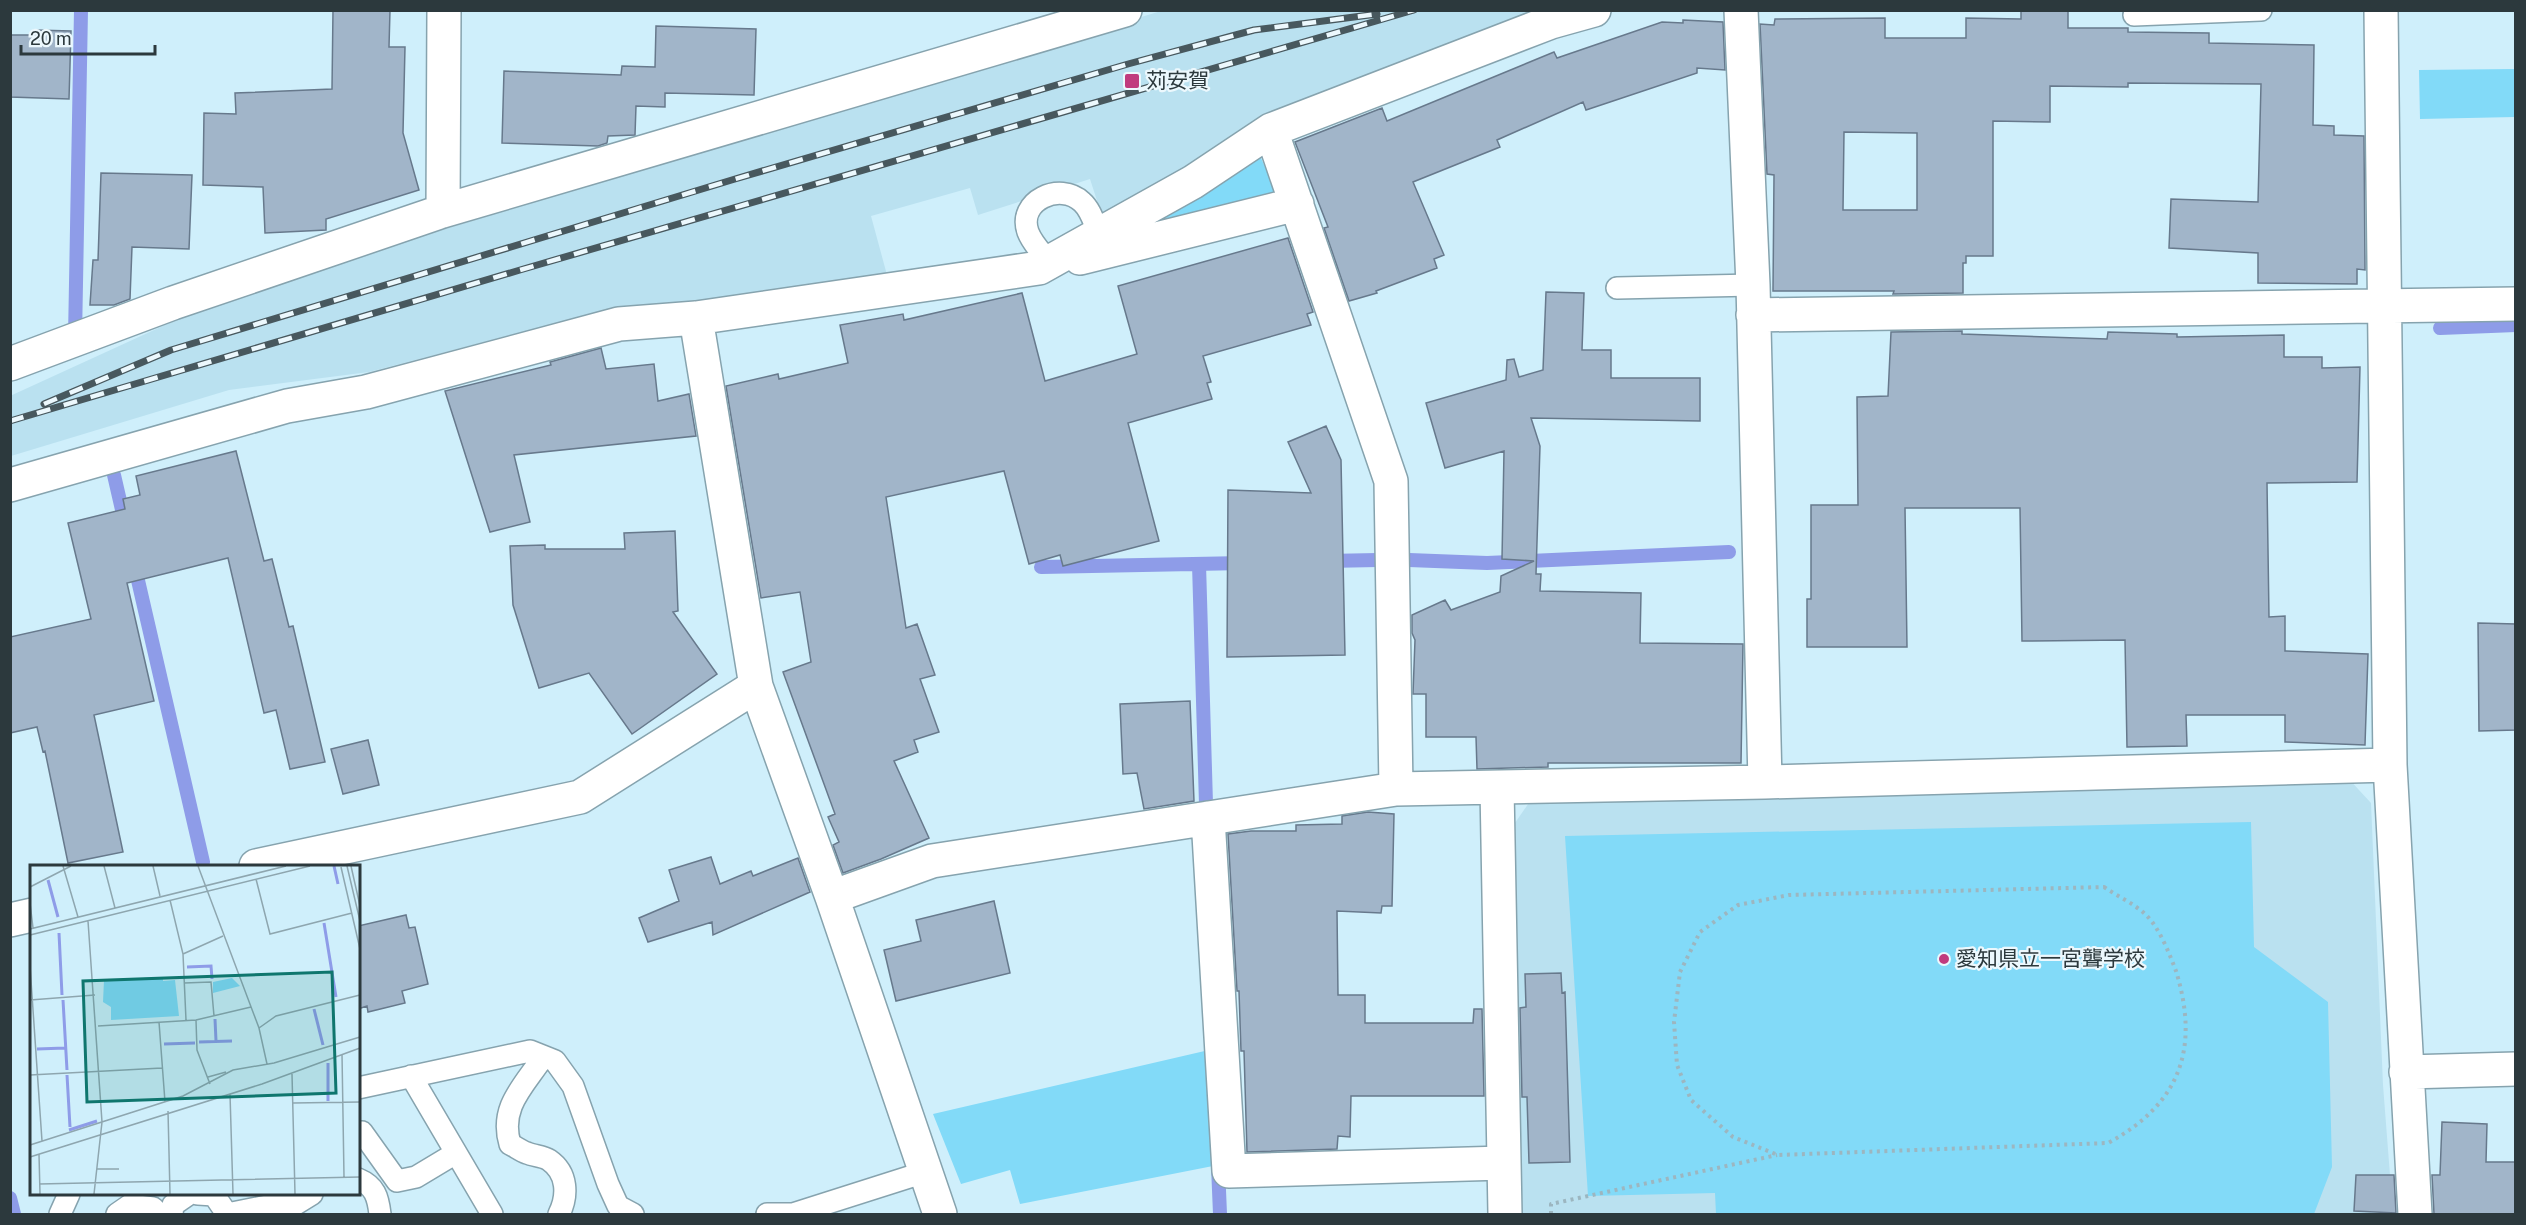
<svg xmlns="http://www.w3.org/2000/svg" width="2526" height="1225" font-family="'Public Sans','Noto Sans JP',sans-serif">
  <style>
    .built { fill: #bae1f0 }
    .green { fill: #82daf8 }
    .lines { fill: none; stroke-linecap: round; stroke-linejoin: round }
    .stream { stroke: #8e9ce8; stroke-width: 14 }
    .building { fill: #a1b5c9; stroke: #67798c; stroke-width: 1.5; fill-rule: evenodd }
    .service-casing { stroke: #86a3ae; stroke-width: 24 }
    .minor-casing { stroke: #86a3ae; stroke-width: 36 }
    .path { stroke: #9cb6c0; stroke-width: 4; stroke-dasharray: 3 4.5; stroke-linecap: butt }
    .service { stroke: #fff; stroke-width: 21 }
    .minor { stroke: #fff; stroke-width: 33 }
    .rail-casing { stroke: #48585e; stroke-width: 7 }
    .rail { stroke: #ecf8fd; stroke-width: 4.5; stroke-dasharray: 14; stroke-linecap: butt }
    .poi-dot { fill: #c03b7e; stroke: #ecf8fd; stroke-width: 2 }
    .labels { text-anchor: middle; stroke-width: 4.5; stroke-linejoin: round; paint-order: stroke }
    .poi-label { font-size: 21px; fill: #2c393d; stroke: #ecf8fd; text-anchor: start }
    .inset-river { fill: none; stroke: #8e9ce8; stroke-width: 3 }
    .inset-road { fill: none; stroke: #8ea6af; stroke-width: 1.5 }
    .view { fill: #0f766e; fill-opacity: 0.15; stroke: #0f766e; stroke-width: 3 }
    .inset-edge { fill: none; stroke: #2c393d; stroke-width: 3 }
  </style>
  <rect width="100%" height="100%" fill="#cfeffb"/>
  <path class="built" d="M 1161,11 L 1542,11 L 1256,119 L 1180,175 L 1101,213 L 1090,179 L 978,215 L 970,188 L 871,216 L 887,275 L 690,304 L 622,306 L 369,372 L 229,390 L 11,456 L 10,396 L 165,325 L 278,280 Z
    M 2347,777 L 2371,803 L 2383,1085 L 2393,1214 L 1516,1214 L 1508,833 L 1533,797 Z"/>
  <path class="green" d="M 2515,69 L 2515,117 L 2420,119 L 2419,70 Z
    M 1251,158 L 1261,158 L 1276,192 L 1150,229 L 1146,220 Z
    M 2251,822 L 2254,947 L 2328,1002 L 2332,1167 L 2314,1214 L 1716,1214 L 1715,1193 L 1588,1196 L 1565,836 Z
    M 1209,1050 L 1213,1166 L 1020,1204 L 1010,1170 L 961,1184 L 933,1114 Z"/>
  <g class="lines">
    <path class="stream" d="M 2440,328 L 2516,325
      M 75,338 L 81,10
      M 114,475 L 126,527
      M 1409,560 L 1487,563 L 1729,552
      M 1326,561 L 1378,560
      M 134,563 L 203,862
      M 1199,564 L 1206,804
      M 1041,567 L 1244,563
      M 1218,1166 L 1220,1214
      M 10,1198 L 14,1214"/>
  </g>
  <path class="building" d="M 333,10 L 390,10 L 389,47 L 405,47 L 403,133 L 419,190 L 326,219 L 326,230 L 265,233 L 263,187 L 203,185 L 204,113 L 236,114 L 235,93 L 332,89 Z
    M 2021,10 L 2068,10 L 2068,28 L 2128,28 L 2128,32 L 2209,33 L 2209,43 L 2314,45 L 2313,125 L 2334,126 L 2334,135 L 2364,136 L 2365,270 L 2357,269 L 2357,284 L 2258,283 L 2258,253 L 2169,248 L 2171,199 L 2258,202 L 2261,84 L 2128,83 L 2128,87 L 2050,86 L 2050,122 L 1993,121 L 1993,256 L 1966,256 L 1966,263 L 1963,263 L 1963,293 L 1893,294 L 1894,291 L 1773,291 L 1774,175 L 1767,174 L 1760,24 L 1774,25 L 1775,19 L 1885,18 L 1885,38 L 1966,38 L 1966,18 L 2021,19 ZM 1844,132 L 1917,133 L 1917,210 L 1843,210 Z
    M 1683,20 L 1723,22 L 1725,70 L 1697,68 L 1697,73 L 1586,110 L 1583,102 L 1497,140 L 1500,147 L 1413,182 L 1444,255 L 1434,259 L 1437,268 L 1376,291 L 1377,293 L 1349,301 L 1324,228 L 1328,227 L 1295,142 L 1382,108 L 1387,121 L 1554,52 L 1557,58 L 1662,22 L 1683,23 Z
    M 656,26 L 756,29 L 754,95 L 665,93 L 665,107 L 636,106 L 635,135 L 608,136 L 607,143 L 598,146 L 502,143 L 504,71 L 621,75 L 622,66 L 655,67 Z
    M 34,30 L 71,31 L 69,99 L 10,97 L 10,35 L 34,35 Z
    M 101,173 L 192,175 L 189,249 L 132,247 L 130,299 L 114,305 L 90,305 L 93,260 L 98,260 Z
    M 1288,238 L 1313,312 L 1307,314 L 1311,325 L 1203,356 L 1211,382 L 1207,383 L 1212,399 L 1128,423 L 1159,541 L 1063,566 L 1060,555 L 1029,564 L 1004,471 L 886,497 L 906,628 L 917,624 L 935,675 L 920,679 L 939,732 L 914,740 L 918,752 L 894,761 L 929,838 L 881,859 L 843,873 L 833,845 L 839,842 L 828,817 L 835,814 L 783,672 L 811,662 L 800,592 L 761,598 L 726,386 L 778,374 L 779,379 L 848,363 L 840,325 L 903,314 L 904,320 L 1022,293 L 1045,381 L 1137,354 L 1118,286 Z
    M 1546,292 L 1584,293 L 1582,350 L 1611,350 L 1611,378 L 1700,378 L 1700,421 L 1531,418 L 1540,446 L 1536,574 L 1541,574 L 1540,591 L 1641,593 L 1640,643 L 1743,644 L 1741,763 L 1548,763 L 1548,767 L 1477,769 L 1476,737 L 1426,737 L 1426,694 L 1413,694 L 1415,640 L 1412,633 L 1412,615 L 1445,600 L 1451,610 L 1500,592 L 1501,576 L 1534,561 L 1502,559 L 1504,451 L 1445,468 L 1426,403 L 1506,380 L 1507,360 L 1514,359 L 1519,377 L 1543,370 Z
    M 1962,331 L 1962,334 L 2107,339 L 2108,332 L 2177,334 L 2177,337 L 2284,335 L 2284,357 L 2322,357 L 2322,368 L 2360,367 L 2357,482 L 2267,483 L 2269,617 L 2285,616 L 2285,651 L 2368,654 L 2365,745 L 2285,742 L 2285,715 L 2186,715 L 2187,746 L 2127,747 L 2125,640 L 2022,641 L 2020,508 L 1905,508 L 1907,647 L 1807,647 L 1807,599 L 1811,599 L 1811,505 L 1858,505 L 1857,397 L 1888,396 L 1891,332 Z
    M 601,348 L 606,369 L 654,364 L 658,401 L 689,394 L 696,436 L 514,455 L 530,522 L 490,532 L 445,391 L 551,365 L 550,362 Z
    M 1326,426 L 1341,460 L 1345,655 L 1227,657 L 1228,490 L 1311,493 L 1288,442 Z
    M 236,451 L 264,561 L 272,559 L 289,627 L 293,626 L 325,762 L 290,769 L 276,710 L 264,713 L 228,558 L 127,583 L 154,701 L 94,715 L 123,852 L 68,863 L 45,751 L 43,752 L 37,727 L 10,733 L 10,637 L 91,619 L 68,523 L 125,509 L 123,499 L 140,495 L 136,476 Z
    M 675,531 L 678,611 L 673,612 L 717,674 L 632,734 L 589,673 L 539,688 L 513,605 L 510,546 L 545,545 L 545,549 L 625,549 L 624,533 Z
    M 2478,623 L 2516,624 L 2516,730 L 2479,731 Z
    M 1190,701 L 1194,801 L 1144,809 L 1137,773 L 1123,774 L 1120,704 Z
    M 368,740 L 379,785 L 343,794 L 331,749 Z
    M 1368,812 L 1394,814 L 1392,906 L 1382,906 L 1381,913 L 1337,911 L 1338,995 L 1365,995 L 1365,1023 L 1473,1023 L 1474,1009 L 1482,1009 L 1484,1096 L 1351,1096 L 1350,1137 L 1338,1136 L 1337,1149 L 1247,1152 L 1244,1051 L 1241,1051 L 1239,991 L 1237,991 L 1228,834 L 1251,831 L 1296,831 L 1296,825 L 1342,824 L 1342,816 Z
    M 711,857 L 720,884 L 751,871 L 753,876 L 798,858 L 810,892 L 713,935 L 712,922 L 648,942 L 639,918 L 679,901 L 669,870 Z
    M 994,901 L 1010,973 L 896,1001 L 884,950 L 921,941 L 916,920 Z
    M 406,915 L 409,928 L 415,927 L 428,984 L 402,991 L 405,1003 L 368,1012 L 367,1006 L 358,1009 L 358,926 Z
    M 1561,973 L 1562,993 L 1565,992 L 1570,1162 L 1529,1163 L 1527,1097 L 1522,1097 L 1520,1008 L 1526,1007 L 1525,974 Z
    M 2442,1122 L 2487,1124 L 2486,1162 L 2516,1162 L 2516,1215 L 2434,1214 L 2432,1175 L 2440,1175 Z
    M 2356,1175 L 2394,1175 L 2396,1213 L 2354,1211 Z"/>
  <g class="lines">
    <g class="service-casing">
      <path id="service" d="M 2134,15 L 2261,10
        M 1049,262 C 1042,253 1032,243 1028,232 C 1017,201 1060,181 1082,202 C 1091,210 1094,223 1099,234
        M 1617,288 L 1753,285
        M 543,1057 C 524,1086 499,1107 510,1144 C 516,1147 521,1151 527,1153 C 534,1156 543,1156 549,1160 C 568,1173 568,1196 559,1214
        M 411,1076 L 492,1214
        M 358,1088 L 530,1051 L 555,1061 L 573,1086 L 608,1184 L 618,1206 L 633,1214
        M 358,1134 L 362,1132 L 397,1181 L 416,1177 L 456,1153
        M 358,1179 C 375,1186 378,1197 380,1214
        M 198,1194 L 214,1195 L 227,1214
        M 286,1210 L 312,1194
        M 60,1214 L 69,1194
        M 117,1214 L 130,1205 L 153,1208 L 159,1214
        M 172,1214 L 173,1205 L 189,1194
        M 227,1214 L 282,1203
        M 767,1214 L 796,1214
        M 793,1214 L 925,1172"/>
    </g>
    <g class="minor-casing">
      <path id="minor" d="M 1741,10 L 1753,285 L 1765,782
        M 2381,10 L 2390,765 L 2415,1214
        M 1271,130 L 1391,481 L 1396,789
        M 443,211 L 444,10
        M 1080,258 L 1297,204
        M 1753,315 L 2516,304
        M 696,318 L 756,686 L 832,897 L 940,1214
        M 10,364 L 173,303 L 443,211 L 1125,10
        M 10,485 L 287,406 L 366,392 L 619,324 L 696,318 L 1039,268 L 1193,182 L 1271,130 L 1551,22 L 1594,10
        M 1497,788 L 1505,1214
        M 1208,818 L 1229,1171 L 1503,1163
        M 256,866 L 580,797 L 756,686
        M 832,897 L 932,861 L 1396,789 L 1765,782 L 2390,765
        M 10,920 L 32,915
        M 2406,1072 L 2516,1069"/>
    </g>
    <path class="path" d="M 2104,887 C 2117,896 2135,904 2146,915 C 2159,927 2170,955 2176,971 C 2200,1049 2180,1104 2108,1143 L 1778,1155 L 1733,1137 L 1691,1100 L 1677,1065 L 1674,1022 L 1680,972 L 1700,932 L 1738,905 L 1789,895 Z
      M 1551,1214 L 1551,1204 L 1777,1155"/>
    <use href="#service" class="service"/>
    <use href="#minor" class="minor"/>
    <g class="rail-casing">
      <path id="rail" d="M 44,404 L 171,350 L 735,179 L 1128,64 L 1254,30 L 1377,14
        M 10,421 L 520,270 L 1414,10"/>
    </g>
    <use href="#rail" class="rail"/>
  </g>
  <g class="poi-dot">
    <rect x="1124" y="73" width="16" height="16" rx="3"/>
    <circle cx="1944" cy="959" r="6"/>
  </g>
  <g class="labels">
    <g class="poi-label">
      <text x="1146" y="88">苅安賀</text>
      <text x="1956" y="966">愛知県立一宮聾学校</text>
    </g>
  </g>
  <g transform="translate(30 865)">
    <rect width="330" height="330" fill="#cfeffb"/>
    <path d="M 133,112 L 133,116 L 145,115 L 149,151 L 81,155 L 81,142 L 73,137 L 74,115 ZM 202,113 L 210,121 L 183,128 L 183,117 Z" fill="#82daf8"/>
    <path class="inset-river" d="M 304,1 L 308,19M 18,15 L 28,52M 294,58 L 306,132M 29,68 L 32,130M 157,102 L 181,101 L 182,114M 33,135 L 37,205M 284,144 L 293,180M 185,154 L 186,176M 169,177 L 202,176M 134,179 L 165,178M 7,184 L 35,183M 298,198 L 298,236M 37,210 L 40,262M 39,265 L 67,256"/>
    <path class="inset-road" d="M 33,1 L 48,52M 74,1 L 85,43M 123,1 L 130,31M 168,1 L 229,163 L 237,199M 317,1 L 330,56M 321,1 L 330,41M 311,2 L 330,84M 226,14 L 240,69 L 322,48M 0,22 L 41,1M 140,35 L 153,89 L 156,155M 0,38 L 3,63M 58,56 L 72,257 L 64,329M 0,64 L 256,1M 0,70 L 280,1M 153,89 L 193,71M 0,101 L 12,276M 154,118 L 181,117 L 184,151M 0,135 L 65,130M 166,155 L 167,185 L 180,219M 129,157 L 135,237M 68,161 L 166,155 L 221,142M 229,163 L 246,151 L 330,130M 312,189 L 314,312M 262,209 L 265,329M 0,210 L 132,203M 178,212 L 196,207M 200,229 L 203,329M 263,238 L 330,237M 138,246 L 140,329M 0,280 L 153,231 L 203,205 L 244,198 L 330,172M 9,289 L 10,329M 0,292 L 232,219 L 330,183M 67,304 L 89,304M 9,319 L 330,312"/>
    <path class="view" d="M 302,107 L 306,228 L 57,237 L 53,116 Z"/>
    <rect width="330" height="330" class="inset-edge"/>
  </g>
  <rect width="2526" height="1225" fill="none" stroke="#2c393d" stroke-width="24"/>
  <path d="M21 45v9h134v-9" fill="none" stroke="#2c393d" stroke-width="3"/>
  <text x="30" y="45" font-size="18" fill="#2c393d" stroke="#ecf8fd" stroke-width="4.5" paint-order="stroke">20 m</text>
</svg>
